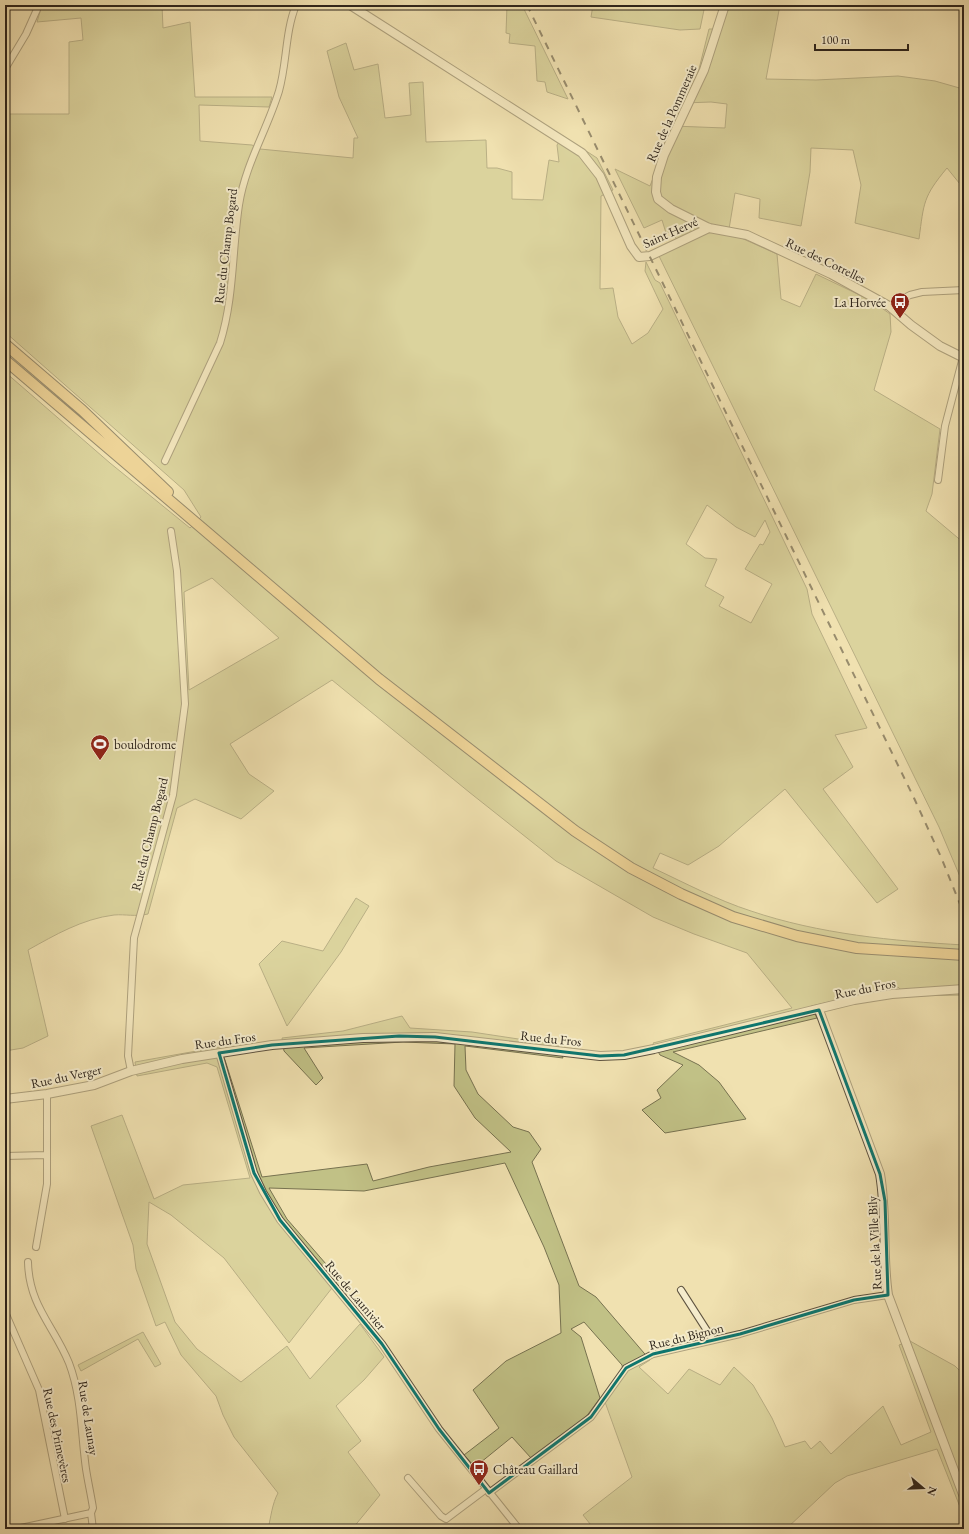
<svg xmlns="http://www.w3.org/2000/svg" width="969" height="1534" font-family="'EB Garamond',serif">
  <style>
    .green { fill: #c1c186; stroke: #777250; fill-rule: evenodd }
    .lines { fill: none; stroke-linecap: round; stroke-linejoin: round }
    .minor-casing { stroke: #5e5340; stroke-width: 8 }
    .tertiary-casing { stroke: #5e5340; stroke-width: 10 }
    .trunk-casing { stroke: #2d241b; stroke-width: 12 }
    .minor { stroke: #f5eccc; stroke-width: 6 }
    .tertiary { stroke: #f5eccc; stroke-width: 8 }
    .trunk { stroke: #e8c078; stroke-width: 10 }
    .rail { stroke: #2d241b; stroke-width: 2; stroke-dasharray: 7 7; stroke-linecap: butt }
    .marked { fill: none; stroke: #0f766e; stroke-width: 3; stroke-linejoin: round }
    .labels { text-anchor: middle; stroke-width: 4; stroke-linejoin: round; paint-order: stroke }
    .street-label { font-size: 13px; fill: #2d241b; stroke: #f5eccc }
    .poi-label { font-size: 13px; fill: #2d241b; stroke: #f5eccc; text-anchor: start }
  </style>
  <rect width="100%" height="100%" fill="#f0e1b0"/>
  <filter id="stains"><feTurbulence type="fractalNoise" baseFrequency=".005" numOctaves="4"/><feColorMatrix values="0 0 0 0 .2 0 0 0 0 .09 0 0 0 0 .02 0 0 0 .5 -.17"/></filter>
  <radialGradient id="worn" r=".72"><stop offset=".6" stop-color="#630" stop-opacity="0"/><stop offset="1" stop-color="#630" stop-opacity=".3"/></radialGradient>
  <path class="green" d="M 42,5 L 162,5 L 163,28 L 190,22 L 195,97 L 272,97 L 269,107 L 199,105 L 200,141 L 252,145 L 260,149 L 353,158 L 354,138 L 358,138 L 339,97 L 327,51 L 346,43 L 354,70 L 378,64 L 385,118 L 411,115 L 409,83 L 423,82 L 426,142 L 486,140 L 487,168 L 497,168 L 512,172 L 512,199 L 543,200 L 549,160 L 559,162 L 557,145 L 563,136 L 597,158 L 613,190 L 601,196 L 600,289 L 613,288 L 618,317 L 632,344 L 648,333 L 663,309 L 645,271 L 646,262 L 655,280 L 660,283 L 807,589 L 812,614 L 867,728 L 835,735 L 853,767 L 823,789 L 898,889 L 877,903 L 785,789 L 719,846 L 688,865 L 660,853 L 653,868 C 685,883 717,900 751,911 C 819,934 893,941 964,945 L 964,995 L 907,996 L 898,987 L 811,1006 L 817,1018 L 673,1052 L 699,1065 L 719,1082 L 746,1119 L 665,1133 L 642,1110 L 661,1098 L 657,1090 L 683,1065 L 660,1055 L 653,1043 L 792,1008 L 747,953 L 694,934 L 653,917 L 556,861 L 469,792 L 332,680 L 230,744 L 249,774 L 274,791 L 241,819 L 195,799 L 177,808 L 148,914 C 135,917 126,914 114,915 C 82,919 55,935 28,950 L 48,1036 L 23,1048 L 5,1051 L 5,372 L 110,463 L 190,528 L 201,517 L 184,490 L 5,332 L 5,114 L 69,114 L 69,42 L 83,40 L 81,18 L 37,22 ZM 707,505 L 736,527 L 755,537 L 765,520 L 770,532 L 763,545 L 760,544 L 745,569 L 772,584 L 751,623 L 719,606 L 724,597 L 705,586 L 717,559 L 705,558 L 686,544 ZM 212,578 L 279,638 L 189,690 L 184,592 Z
    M 507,5 L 522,5 L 568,99 L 547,92 L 545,82 L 537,81 L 535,46 L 509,43 L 510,34 L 506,33 Z
    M 593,5 L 705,5 L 700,29 L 680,30 L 591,17 Z
    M 729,5 L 780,5 L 766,79 L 816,80 L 898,76 L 935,81 L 963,89 L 964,189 L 947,168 C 923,197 924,202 919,239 L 855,223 L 861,185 L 853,150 L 811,148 L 810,172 L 801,226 L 759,218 L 760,199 L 735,193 L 728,235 L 739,237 L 777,254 L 781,299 L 800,307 L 816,274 L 872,301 L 890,314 L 891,332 L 874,390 L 940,429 L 932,494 L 926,511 L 964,543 L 964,886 L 939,827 L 659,256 L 680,246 L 672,231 L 666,233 L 662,220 L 644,228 L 615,169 L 650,186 L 673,126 L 725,128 L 727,104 L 711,102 L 684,103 L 698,73 L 709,29 L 721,29 Z
    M 356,898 L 369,906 L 341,952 L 287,1026 L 259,964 L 282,941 L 323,951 Z
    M 402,1016 L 410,1028 L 472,1032 L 558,1045 L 563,1058 L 465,1046 L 466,1070 L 478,1094 L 513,1127 L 529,1132 L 541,1149 L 532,1162 L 579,1286 L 596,1297 L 650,1360 L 639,1367 L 668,1394 L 689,1369 L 720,1385 L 734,1367 L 753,1385 L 772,1418 L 785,1447 L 805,1441 L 811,1449 L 820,1441 L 831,1454 L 883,1406 L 901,1445 L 931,1432 L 899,1345 L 910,1341 L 955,1366 L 964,1375 L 964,1517 L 937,1449 L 847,1476 L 835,1483 L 786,1529 L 594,1529 L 583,1515 L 632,1477 L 605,1402 L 624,1376 L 622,1365 L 584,1322 L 571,1329 L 581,1337 L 600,1398 L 586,1417 L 531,1458 L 512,1437 L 475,1467 L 464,1455 L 499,1428 L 473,1390 L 506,1361 L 561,1333 L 559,1285 L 544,1247 L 505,1163 L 364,1191 L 269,1188 L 287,1219 L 339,1279 L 289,1343 L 224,1258 L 171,1215 L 149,1202 L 147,1244 L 175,1322 L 197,1349 L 241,1382 L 287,1346 L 310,1379 L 360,1324 L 384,1357 L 364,1380 L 336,1406 L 361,1441 L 348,1452 L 380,1495 L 353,1528 L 355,1529 L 268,1529 C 271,1517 272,1504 278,1493 L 234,1437 L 223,1415 L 216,1396 L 181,1355 L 165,1322 L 156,1326 L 136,1269 L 133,1245 L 91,1126 L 122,1115 L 154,1199 L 183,1185 L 250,1178 L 217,1067 L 207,1063 L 137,1076 L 135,1062 L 219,1047 L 225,1060 L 262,1177 L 367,1164 L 373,1181 L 429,1167 L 511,1152 L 475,1118 L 454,1086 L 455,1044 L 403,1042 L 304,1048 L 323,1078 L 316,1085 L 284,1051 L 282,1038 L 343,1031 Z
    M 143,1332 L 161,1364 L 155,1367 L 138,1339 L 81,1371 L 78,1365 Z"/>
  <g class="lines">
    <g class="minor-casing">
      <path id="minor" d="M 5,69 L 26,34 L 39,5
        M 889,306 L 910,295 L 922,292 L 964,290
        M 165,461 L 220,343 C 234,299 232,252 239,205 C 245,165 267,130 279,91 C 287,63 285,32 296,5
        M 938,480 L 945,426 L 963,357
        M 219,1053 L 254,1173 L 263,1192 L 280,1220 L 382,1344 L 439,1429 L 519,1529
        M 131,1071 L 128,1056 L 134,938 L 173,795 L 185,704 L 177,571 L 171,531
        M 5,1156 L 47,1155
        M 36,1247 L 47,1184 L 47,1094
        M 28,1262 C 29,1306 54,1326 69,1363 C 82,1397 81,1434 86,1469 C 88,1482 91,1495 93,1508 L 91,1513 L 93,1529
        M 681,1290 L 713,1340
        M 5,1312 L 39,1390 L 65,1519
        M 408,1478 L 441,1516 L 446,1519 L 486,1489
        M 489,1493 L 591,1417 L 626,1368 L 653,1354 L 740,1334 L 854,1300 L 888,1295
        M 16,1529 L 91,1513"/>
    </g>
    <g class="tertiary-casing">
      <path id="tertiary" d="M 350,5 L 582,153 L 600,176 L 631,246 L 639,257 L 650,256 L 709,228
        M 725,5 L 704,70 L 664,155 L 657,177 L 656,192 L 658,199 L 671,209 L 709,228 L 747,235 L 831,274 L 889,306 L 911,325 L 940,346 L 964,358
        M 819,1010 L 880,1174 C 887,1215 882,1255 888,1295 L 964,1497
        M 5,1099 L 47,1094 L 94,1085 L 131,1071 L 182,1059 L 272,1045 L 363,1038 L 435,1037 L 600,1056 L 624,1055 L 654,1049 L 854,1000 L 892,994 L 964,989"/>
    </g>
    <g class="trunk-casing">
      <path id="trunk" d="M 5,344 L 82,410 L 168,492
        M 5,360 L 379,679 L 575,831 L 631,868 L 681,894 L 733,917 L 797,936 L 857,948 L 964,955"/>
    </g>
    <use href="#minor" class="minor"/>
    <use href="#tertiary" class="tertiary"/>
    <use href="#trunk" class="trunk"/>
    <path class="rail" d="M 527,5 L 914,798 L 941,857 L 964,914"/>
  </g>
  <path d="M0 0H969V1534H0ZM 819,1010 L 880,1174 L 885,1201 L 888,1295 L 854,1300 L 740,1334 L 653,1354 L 626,1368 L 591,1417 L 489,1493 L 439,1429 L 382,1344 L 280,1220 L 254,1173 L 219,1053 L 272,1045 L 399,1036 L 435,1037 L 600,1056 L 624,1055 Z" fill="#f0e1b0" fill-opacity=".55" fill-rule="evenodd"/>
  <path class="marked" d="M 819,1010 L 880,1174 L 885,1201 L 888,1295 L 854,1300 L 740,1334 L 653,1354 L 626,1368 L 591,1417 L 489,1493 L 439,1429 L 382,1344 L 280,1220 L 254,1173 L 219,1053 L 272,1045 L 399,1036 L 435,1037 L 600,1056 L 624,1055 Z"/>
  <defs>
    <g id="bus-pin" transform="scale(1)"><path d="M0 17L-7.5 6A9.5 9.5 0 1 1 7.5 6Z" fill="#8f2418" stroke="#f5eccc"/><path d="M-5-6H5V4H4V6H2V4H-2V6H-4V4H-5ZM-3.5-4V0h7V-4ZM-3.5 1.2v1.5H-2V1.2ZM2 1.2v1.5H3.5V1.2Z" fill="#fff"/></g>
    <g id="stadium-pin" transform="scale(1)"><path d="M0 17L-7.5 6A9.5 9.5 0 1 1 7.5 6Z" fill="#8f2418" stroke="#f5eccc"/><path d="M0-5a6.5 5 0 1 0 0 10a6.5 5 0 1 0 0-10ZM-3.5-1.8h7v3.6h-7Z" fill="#fff"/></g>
  </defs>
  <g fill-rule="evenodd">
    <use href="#bus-pin" x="900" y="302"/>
    <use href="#stadium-pin" x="100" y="744"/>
    <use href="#bus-pin" x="479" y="1469"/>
  </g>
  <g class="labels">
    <g class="street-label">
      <text transform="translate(671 113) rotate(-66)" y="5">Rue de la Pommeraie</text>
      <text transform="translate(670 232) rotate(-24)" y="5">Saint Hervé</text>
      <text transform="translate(225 246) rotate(-83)" y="5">Rue du Champ Bogard</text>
      <text transform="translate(826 260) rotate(26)" y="5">Rue des Cotrelles</text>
      <text transform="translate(149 834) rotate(-76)" y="5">Rue du Champ Bogard</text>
      <text transform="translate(865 988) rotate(-11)" y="5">Rue du Fros</text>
      <text transform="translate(551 1038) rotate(6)" y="5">Rue du Fros</text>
      <text transform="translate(225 1040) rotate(-8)" y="5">Rue du Fros</text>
      <text transform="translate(66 1076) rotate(-12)" y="5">Rue du Verger</text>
      <text transform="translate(874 1243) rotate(-93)" y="5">Rue de la Ville Bily</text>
      <text transform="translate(356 1295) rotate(50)" y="5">Rue de Launivier</text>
      <text transform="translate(686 1336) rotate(-14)" y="5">Rue du Bignon</text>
      <text transform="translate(89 1418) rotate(81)" y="5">Rue de Launay</text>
      <text transform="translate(58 1435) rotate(78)" y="5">Rue des Primevères</text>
    </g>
    <g class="poi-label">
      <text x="886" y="307" text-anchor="end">La Horvée</text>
      <text x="114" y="749">boulodrome</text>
      <text x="493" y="1474">Château Gaillard</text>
    </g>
  </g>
  <rect width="969" height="1534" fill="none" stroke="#f0e1b0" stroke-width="20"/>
  <rect x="6" y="6" width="957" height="1522" fill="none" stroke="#2d241b" stroke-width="2"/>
  <rect x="10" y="10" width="949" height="1514" fill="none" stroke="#2d241b"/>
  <g transform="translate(923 1488) rotate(109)" stroke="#f5eccc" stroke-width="3" paint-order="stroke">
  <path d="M0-3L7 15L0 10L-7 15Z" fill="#2d241b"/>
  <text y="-6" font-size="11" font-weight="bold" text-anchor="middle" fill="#2d241b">N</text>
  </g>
  <path d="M815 44v6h93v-6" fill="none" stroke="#2d241b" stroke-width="2"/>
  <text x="821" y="44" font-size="12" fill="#2d241b" stroke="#f5eccc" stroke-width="3" paint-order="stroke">100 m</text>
  <rect width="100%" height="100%" filter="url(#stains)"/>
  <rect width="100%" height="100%" fill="url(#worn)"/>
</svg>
